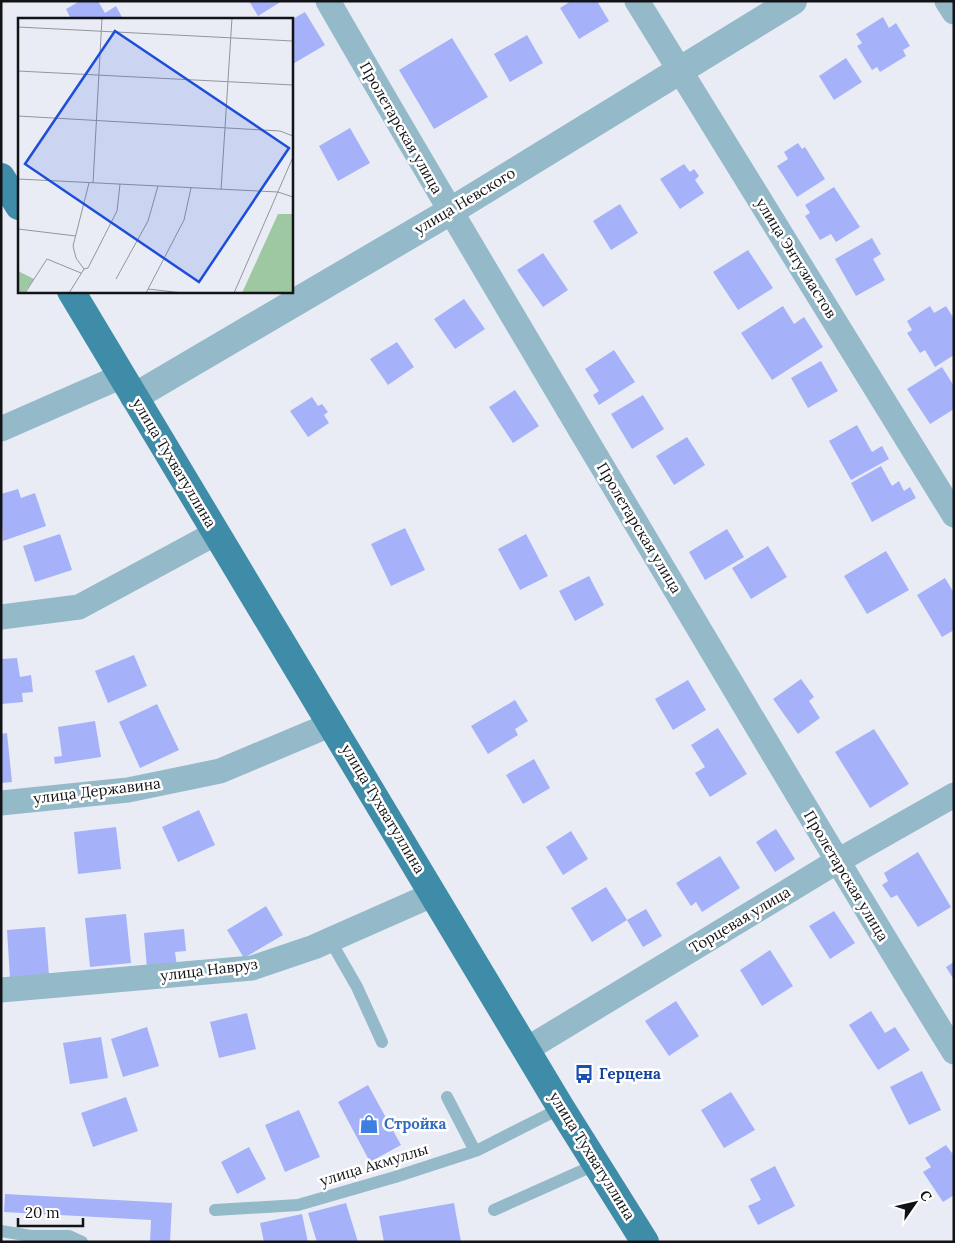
<svg xmlns="http://www.w3.org/2000/svg" width="955" height="1243" font-family="Lora,serif">
  <style>
    .building { fill: #a5b2f9 }
    .lines { fill: none; stroke-linecap: round; stroke-linejoin: round }
    .service { stroke: #94b9c9; stroke-width: 12 }
    .minor { stroke: #94b9c9; stroke-width: 25 }
    .tertiary { stroke: #94b9c9; stroke-width: 28 }
    .primary { stroke: #3f8ca8; stroke-width: 28 }
    .labels { text-anchor: middle; stroke-width: 5; stroke-linejoin: round; paint-order: stroke }
    .street-label { font-size: 15px; fill: #121316; stroke: #fff }
    .transit-label { font-size: 15px; font-weight: bold; fill: #164399; stroke: #fff; text-anchor: start }
    .shop-label { font-size: 15px; font-weight: bold; fill: #366cbe; stroke: #fff; text-anchor: start }
    .inset-road { fill: none; stroke: #94959c; stroke-width: 1 }
    .view { fill: #1d4ed8; fill-opacity: 0.15; stroke: #1d4ed8; stroke-width: 2.5 }
    .inset-edge { fill: none; stroke: #121316; stroke-width: 2.5 }
  </style>
  <rect width="100%" height="100%" fill="#eaecf5"/>
  <path class="building" d="M 80,1 L 98,1 L 105,13 L 116,6 L 123,19 L 71,19 L 66,9 Z
    M 249,1 L 282,1 L 258,16 Z
    M 571,1 L 597,1 L 609,21 L 579,39 L 560,8 Z
    M 305,12 L 325,45 L 291,65 L 291,20 Z
    M 883,17 L 889,28 L 896,23 L 910,46 L 903,50 L 906,56 L 880,72 L 877,67 L 872,70 L 857,46 L 862,43 L 856,34 Z
    M 527,35 L 543,63 L 510,82 L 494,54 Z
    M 452,38 L 488,97 L 434,129 L 399,70 Z
    M 846,58 L 862,82 L 834,100 L 819,76 Z
    M 350,128 L 370,163 L 338,181 L 319,146 Z
    M 798,143 L 802,149 L 805,147 L 825,179 L 797,197 L 777,166 L 788,159 L 784,152 Z
    M 684,164 L 690,172 L 694,169 L 699,176 L 695,180 L 704,193 L 680,209 L 660,179 Z
    M 834,187 L 860,227 L 836,242 L 831,234 L 820,240 L 805,216 L 810,213 L 805,205 Z
    M 620,204 L 638,233 L 611,250 L 593,221 Z
    M 872,238 L 881,254 L 873,259 L 885,280 L 856,296 L 835,259 Z
    M 748,250 L 773,288 L 738,310 L 713,272 Z
    M 543,253 L 568,290 L 543,307 L 517,270 Z
    M 464,299 L 485,329 L 455,349 L 434,319 Z
    M 783,306 L 794,324 L 804,317 L 823,347 L 772,380 L 741,333 Z
    M 930,306 L 934,313 L 946,306 L 954,319 L 954,355 L 935,367 L 925,350 L 920,353 L 907,333 L 912,330 L 907,321 Z
    M 397,342 L 414,367 L 388,385 L 370,359 Z
    M 614,350 L 635,382 L 599,405 L 593,395 L 599,391 L 585,369 Z
    M 821,361 L 838,391 L 808,408 L 791,378 Z
    M 942,367 L 954,386 L 954,409 L 930,424 L 907,389 Z
    M 515,390 L 539,426 L 513,443 L 489,407 Z
    M 643,395 L 664,429 L 632,449 L 611,414 Z
    M 312,397 L 318,406 L 322,404 L 328,412 L 324,415 L 329,423 L 308,437 L 290,411 Z
    M 857,425 L 872,452 L 882,446 L 889,459 L 851,480 L 829,441 Z
    M 687,437 L 705,465 L 674,485 L 656,456 Z
    M 881,466 L 892,486 L 899,481 L 904,491 L 910,487 L 916,498 L 872,522 L 851,483 Z
    M 18,489 L 21,498 L 35,493 L 46,526 L 3,541 L 1,494 Z
    M 405,528 L 425,570 L 391,586 L 371,544 Z
    M 727,529 L 744,557 L 705,580 L 689,552 Z
    M 60,534 L 72,570 L 35,582 L 23,546 Z
    M 526,534 L 548,576 L 520,590 L 498,549 Z
    M 768,546 L 787,577 L 751,599 L 732,568 Z
    M 886,551 L 909,590 L 867,614 L 844,576 Z
    M 589,576 L 604,605 L 575,621 L 559,591 Z
    M 945,578 L 954,593 L 954,630 L 942,637 L 917,595 Z
    M 134,655 L 147,686 L 108,703 L 95,671 Z
    M 17,658 L 20,677 L 31,675 L 33,692 L 22,693 L 23,702 L 1,704 L 1,659 Z
    M 801,679 L 814,697 L 809,701 L 820,718 L 798,734 L 773,699 Z
    M 688,680 L 706,710 L 673,730 L 655,699 Z
    M 515,700 L 528,721 L 515,729 L 518,735 L 488,754 L 471,726 Z
    M 157,704 L 179,750 L 140,768 L 119,722 Z
    M 95,721 L 101,757 L 55,764 L 54,757 L 62,756 L 58,727 Z
    M 718,728 L 747,774 L 710,797 L 695,773 L 705,767 L 691,745 Z
    M 874,729 L 909,784 L 870,808 L 835,752 Z
    M 7,733 L 12,782 L 1,783 L 1,734 Z
    M 534,759 L 550,788 L 523,804 L 506,775 Z
    M 199,810 L 215,845 L 178,862 L 162,827 Z
    M 116,827 L 121,869 L 78,874 L 74,832 Z
    M 776,829 L 795,859 L 775,872 L 756,842 Z
    M 571,831 L 588,859 L 563,875 L 546,847 Z
    M 918,852 L 951,907 L 918,927 L 897,895 L 891,898 L 882,885 L 888,881 L 884,873 Z
    M 720,856 L 740,888 L 702,912 L 696,902 L 691,906 L 676,883 Z
    M 606,887 L 627,920 L 592,942 L 571,908 Z
    M 266,906 L 283,935 L 244,958 L 227,930 Z
    M 646,909 L 662,936 L 643,947 L 627,920 Z
    M 834,911 L 855,943 L 830,959 L 809,926 Z
    M 126,914 L 131,963 L 90,967 L 85,918 Z
    M 45,927 L 49,975 L 10,978 L 7,930 Z
    M 184,929 L 186,951 L 175,952 L 177,966 L 147,969 L 144,933 Z
    M 770,950 L 793,986 L 762,1006 L 740,970 Z
    M 954,962 L 954,980 L 946,967 Z
    M 676,1001 L 699,1036 L 669,1056 L 645,1021 Z
    M 871,1011 L 885,1033 L 895,1027 L 910,1050 L 878,1070 L 849,1025 Z
    M 247,1013 L 256,1049 L 219,1058 L 210,1022 Z
    M 147,1027 L 159,1066 L 123,1077 L 111,1039 Z
    M 101,1037 L 108,1078 L 70,1084 L 63,1043 Z
    M 922,1071 L 941,1110 L 909,1125 L 890,1087 Z
    M 368,1085 L 401,1145 L 370,1162 L 338,1102 Z
    M 731,1092 L 755,1130 L 724,1148 L 701,1110 Z
    M 126,1097 L 138,1131 L 93,1147 L 81,1113 Z
    M 299,1110 L 320,1157 L 285,1172 L 265,1125 Z
    M 946,1145 L 952,1153 L 954,1152 L 954,1195 L 943,1202 L 923,1172 L 931,1167 L 925,1158 Z
    M 249,1147 L 266,1179 L 237,1194 L 221,1162 Z
    M 775,1166 L 795,1206 L 758,1225 L 748,1206 L 761,1200 L 750,1179 Z
    M 5,1194 L 172,1203 L 170,1242 L 150,1242 L 151,1220 L 4,1212 Z
    M 346,1203 L 358,1242 L 317,1242 L 308,1213 Z
    M 454,1203 L 461,1242 L 384,1242 L 379,1216 Z
    M 302,1214 L 308,1242 L 264,1242 L 260,1223 Z"/>
  <g class="lines">
    <path class="service" d="M 330,940 L 357,987 L 382,1042
      M 447,1097 L 475,1151
      M 215,1210 L 298,1205 L 395,1177 L 478,1150 L 561,1108
      M 494,1210 L 597,1164
      M 1,1231 L 31,1236 L 69,1236 L 82,1242"/>
    <path class="minor" d="M 328,1 C 413,149 500,294 587,441 C 709,645 829,850 954,1052
      M 637,1 L 954,515
      M 947,1 L 954,12
      M 1,429 L 122,376
      M 1,617 L 79,607 L 216,533
      M 1,803 L 128,790 L 220,771 L 332,724
      M 1,990 L 252,968 L 314,947 L 434,894
      M 527,1049 L 836,862 L 954,795"/>
    <path class="tertiary" d="M 134,397 L 449,212 L 793,1"/>
    <path class="primary" d="M 1,177 L 19,206
      M 71,291 L 561,1108 L 645,1242"/>
  </g>
  <defs>
    <g id="bus-bare" transform="scale(1.5)"><path d="M-5-6H5V4H4V6H2V4H-2V6H-4V4H-5ZM-3.5-4V0h7V-4ZM-3.5 1.2v1.5H-2V1.2ZM2 1.2v1.5H3.5V1.2Z" fill="#1a4fb4" stroke="#fff" stroke-width="2.5" paint-order="stroke"/></g>
    <g id="shop-bare" transform="scale(1.5)"><path d="M-5-2.5h2.3a2.7 3.5 0 0 1 5.4 0H5L5.5 6h-11ZM-1.5-2.5h3a1.5 2.3 0 0 0-3 0Z" fill="#3f7fe0" stroke="#fff" stroke-width="2.5" paint-order="stroke"/></g>
  </defs>
  <g fill-rule="evenodd">
    <use href="#bus-bare" x="584" y="1074"/>
    <use href="#shop-bare" x="369" y="1124"/>
  </g>
  <g class="labels">
    <g class="street-label">
      <text transform="translate(401 128) rotate(60)" y="5">Пролетарская улица</text>
      <text transform="translate(465 201) rotate(-31)" y="5">улица Невского</text>
      <text transform="translate(796 258) rotate(58)" y="5">улица Энтузиастов</text>
      <text transform="translate(174 463) rotate(59)" y="5">улица Тухватуллина</text>
      <text transform="translate(639 528) rotate(59)" y="5">Пролетарская улица</text>
      <text transform="translate(97 791) rotate(-7)" y="5">улица Державина</text>
      <text transform="translate(383 809) rotate(59)" y="5">улица Тухватуллина</text>
      <text transform="translate(846 876) rotate(59)" y="5">Пролетарская улица</text>
      <text transform="translate(740 920) rotate(-31)" y="5">Торцевая улица</text>
      <text transform="translate(209 970) rotate(-7)" y="5">улица Навруз</text>
      <text transform="translate(592 1156) rotate(58)" y="5">улица Тухватуллина</text>
      <text transform="translate(374 1165) rotate(-17)" y="5">улица Акмуллы</text>
    </g>
    <g class="transit-label">
      <text x="599" y="1079">Герцена</text>
    </g>
    <g class="shop-label">
      <text x="384" y="1129">Стройка</text>
    </g>
  </g>
  <g transform="translate(18 18)">
    <rect width="275" height="275" fill="#eaecf5"/>
    <path d="M 260,196 L 275,196 L 275,275 L 224,275 ZM 0,253 L 16,261 L 6,275 L 0,275 Z" fill="#9ec8a1"/>
    <path class="inset-road" d="M 0,9 L 275,23M 0,53 L 275,67M 0,98 L 262,113 L 275,118M 0,161 L 260,174M 75,165 L 84,0M 203,172 L 214,0M 260,174 L 275,179M 0,211 L 58,218M 66,251 L 58,240 L 55,228 L 71,165M 98,261 L 130,203 L 140,168M 130,271 L 165,275M 7,275 L 29,241 L 63,255M 51,275 L 66,251 L 70,250 L 99,193 L 102,166M 128,275 L 166,202 L 173,170M 216,275 L 275,139"/>
    <path class="view" d="M 97,13 L 271,130 L 181,264 L 7,146 Z"/>
    <rect width="275" height="275" class="inset-edge"/>
  </g>
  <rect width="955" height="1243" fill="none" stroke="#121316" stroke-width="5"/>
  <g transform="translate(915 1203) rotate(56)" stroke="#ffffff" stroke-width="4" paint-order="stroke">
  <path d="M0-4L9 19L0 12L-9 19Z" fill="#121316"/>
  <text y="-8" font-size="14" font-weight="bold" text-anchor="middle" fill="#121316">С</text>
  </g>
  <path d="M18 1218v8h65v-8" fill="none" stroke="#121316" stroke-width="2.5"/>
  <text x="25" y="1218" font-size="15" fill="#121316" stroke="#ffffff" stroke-width="4" paint-order="stroke">20 m</text>
</svg>
